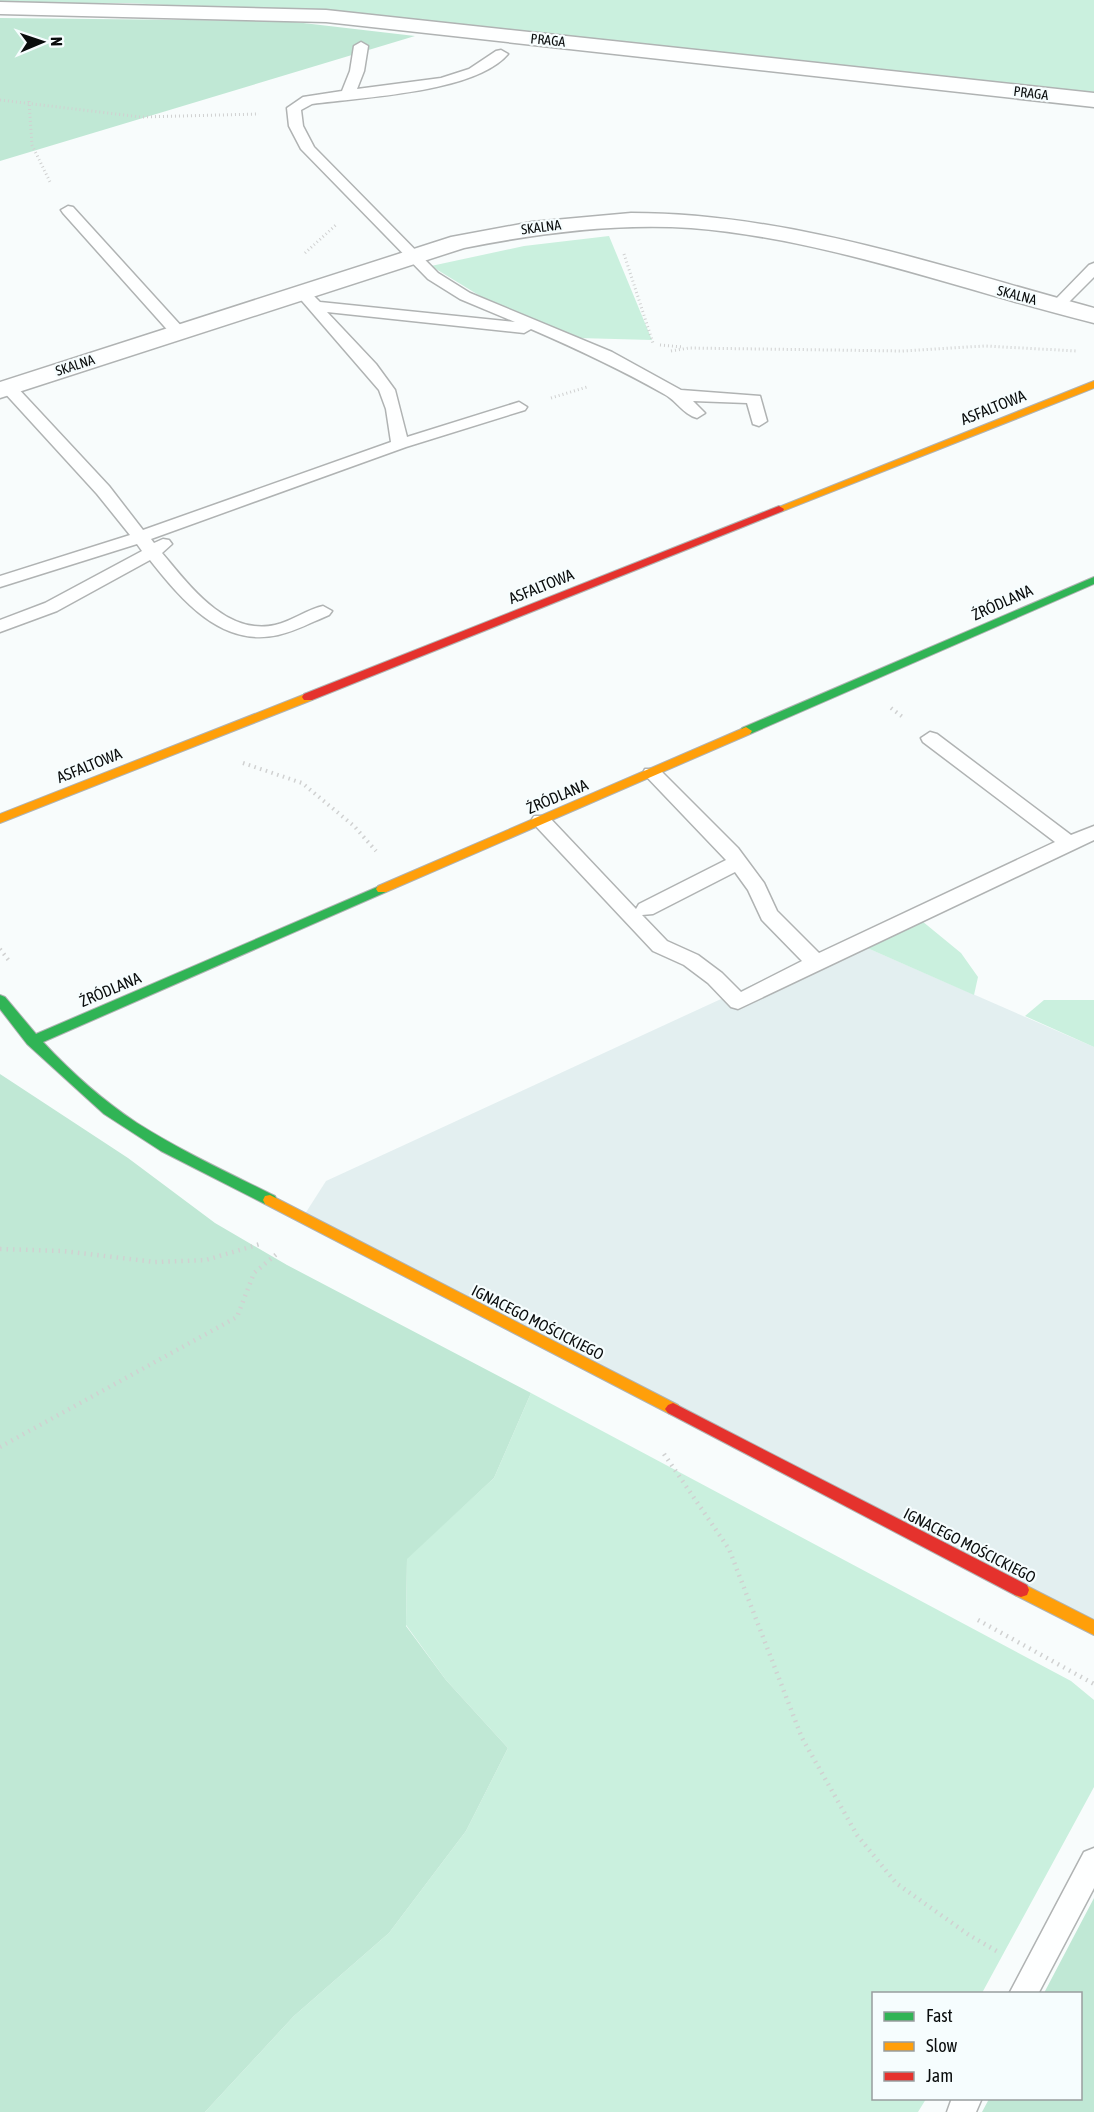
<svg xmlns="http://www.w3.org/2000/svg" width="1094" height="2112" font-family="'Asap Condensed',sans-serif">
  <style>
    .built { fill: #e3eff0 }
    .green { fill: #caf0de }
    .forest { fill: #c0e8d5 }
    .lines { fill: none; stroke-linecap: round; stroke-linejoin: round }
    .lane-casing { stroke: #b0b3b3; stroke-width: 3 }
    .street-casing { stroke: #b0b3b3; stroke-width: 3 }
    .fast-casing { stroke: #b0b3b3; stroke-width: 2 }
    .slow-casing { stroke: #b0b3b3; stroke-width: 2 }
    .jam-casing { stroke: #b0b3b3; stroke-width: 2 }
    .path-far2 { stroke: #d0d1d1; stroke-width: 3; stroke-dasharray: 1 3; stroke-linecap: butt }
    .path-far1 { stroke: #d0d1d1; stroke-width: 4; stroke-dasharray: 1.5 4.5; stroke-linecap: butt }
    .path { stroke: #d0d1d1; stroke-width: 4.5; stroke-dasharray: 1.5 5; stroke-linecap: butt }
    .lane { fill: #feffff; fill-rule: evenodd }
    .street { fill: #feffff; fill-rule: evenodd }
    .fast { fill: #30b455; fill-rule: evenodd }
    .slow { fill: #ff9f0a; fill-rule: evenodd }
    .jam { fill: #e5322d; fill-rule: evenodd }
    .labels { text-anchor: middle; stroke-width: 4.5; stroke-linejoin: round; paint-order: stroke }
    .far-street-label { font-size: 14px; fill: #0a0d0d; stroke: #f6fdfe }
    .street-label { font-size: 16px; fill: #0a0d0d; stroke: #f6fdfe }
  </style>
  <rect width="100%" height="100%" fill="#f8fcfc"/>
  <path class="built" d="M 849,940 L 1094,1047 L 1094,1625 L 303,1217 L 326,1181 Z"/>
  <path class="green" d="M 0,0 L 1094,0 L 1094,92 L 294,11 L 126,3 L 0,4 Z
    M 609,236 L 652,340 L 578,338 L 485,299 L 431,266 L 524,246 Z
    M 911,912 L 961,953 L 978,977 L 974,995 L 849,940 Z
    M 1044,1000 L 1094,1000 L 1094,1047 L 1025,1016 Z
    M 531,1393 L 1071,1681 L 1094,1700 L 1094,1787 L 982,1993 L 874,1994 L 874,2098 L 926,2099 L 918,2112 L 205,2112 L 294,2016 L 389,1933 L 466,1831 L 508,1748 L 446,1680 L 406,1625 L 407,1558 L 494,1478 Z"/>
  <path class="forest" d="M 0,18 L 286,21 L 415,36 L 0,161 Z
    M 0,1074 L 128,1158 L 215,1223 L 287,1265 L 531,1393 L 494,1478 L 407,1559 L 406,1626 L 446,1680 L 508,1748 L 466,1831 L 389,1933 L 294,2016 L 205,2112 L 0,2112 Z
    M 1094,1898 L 1094,2112 L 982,2112 L 989,2099 L 1080,2098 L 1080,1994 L 1044,1993 Z"/>
  <g class="lines">
    <g class="lane-casing">
      <path id="lane" d="M 361,42 L 368,46 L 364,71 L 357,89 L 441,78 L 469,69 L 496,51 L 501,50 L 508,54 C 475,93 362,97 312,104 L 301,110 L 303,126 L 314,147 L 438,273 L 470,293 L 612,352 L 681,390 L 760,396 L 767,421 L 759,426 L 753,424 L 747,403 L 693,401 L 705,413 L 697,418 C 684,415 676,400 664,394 C 620,369 577,349 531,329 L 524,333 L 327,312 L 376,364 L 395,390 L 407,437 L 519,402 L 527,407 L 525,410 L 406,447 L 151,539 L 154,543 L 163,539 L 169,540 L 172,544 L 162,553 C 189,585 226,636 275,625 C 292,621 306,610 323,606 L 332,611 L 329,615 C 312,622 296,631 278,635 C 221,648 181,599 150,560 L 57,611 L 0,632 L 0,620 L 45,603 L 142,551 L 137,544 L 0,587 L 0,576 L 130,535 L 97,494 L 2,390 L 0,387 L 2,384 L 14,384 L 109,486 L 143,530 L 391,442 L 386,409 L 379,390 L 296,294 L 293,291 L 296,288 L 306,288 L 320,302 L 515,322 L 460,299 L 428,279 L 301,149 L 289,126 L 287,108 L 303,97 L 342,91 L 350,71 L 354,46 Z
        M 68,206 L 73,207 L 184,329 L 186,332 L 184,335 L 172,335 L 63,213 L 61,210 Z
        M 1094,263 L 1094,277 L 1062,309 L 1052,309 L 1049,306 L 1052,303 L 1089,265 Z
        M 930,732 L 937,734 L 1071,835 L 1094,826 L 1094,840 L 738,1009 L 731,1007 L 708,983 L 684,965 L 653,951 L 531,821 L 534,816 L 548,816 L 636,909 L 639,904 L 726,860 L 643,773 L 645,769 L 659,769 L 738,848 L 764,883 L 777,911 L 819,953 L 1055,842 L 923,742 L 921,738 ZM 735,872 L 748,890 L 762,920 L 802,961 L 741,992 L 722,973 L 698,955 L 667,941 L 642,915 L 653,914 Z
        M 1094,1848 L 1094,1888 L 1038,1994 L 1009,1994 L 1084,1852 Z
        M 952,2098 L 982,2098 L 976,2112 L 947,2112 Z"/>
    </g>
    <g class="street-casing">
      <path id="street" d="M 0,2 L 326,10 L 1094,93 L 1094,107 L 326,22 L 0,14 Z
        M 631,213 C 790,213 942,267 1094,308 L 1094,323 C 960,290 829,239 691,228 C 615,223 539,233 464,248 L 0,398 L 0,382 L 451,237 L 532,222 Z"/>
    </g>
    <g class="fast-casing">
      <path id="fast" d="M 1094,577 L 1094,584 L 750,734 L 742,734 L 740,731 L 742,728 Z
        M 382,885 L 386,886 L 388,889 L 386,892 L 43,1042 C 71,1072 102,1100 137,1123 C 181,1151 229,1173 275,1196 L 277,1200 L 275,1204 L 265,1204 L 161,1151 L 104,1114 L 27,1044 L 0,1009 L 0,995 L 5,997 L 36,1034 Z"/>
    </g>
    <g class="slow-casing">
      <path id="slow" d="M 1094,381 L 1094,388 L 783,511 L 775,511 L 774,509 Z
        M 308,693 L 314,697 L 312,700 L 0,823 L 0,814 Z
        M 746,727 L 752,731 L 750,734 L 386,892 L 378,892 L 376,889 L 378,886 Z
        M 270,1195 L 678,1405 L 681,1409 L 678,1413 L 673,1415 L 668,1413 L 265,1204 L 263,1200 L 265,1196 Z
        M 1021,1583 L 1094,1620 L 1094,1635 L 1015,1595 L 1013,1590 L 1015,1585 Z"/>
    </g>
    <g class="jam-casing">
      <path id="jam" d="M 779,506 L 784,509 L 783,511 L 312,700 L 304,700 L 302,697 L 304,694 Z
        M 673,1403 L 1027,1585 L 1029,1590 L 1027,1595 L 1021,1597 L 1015,1595 L 668,1413 L 665,1409 L 668,1405 Z"/>
    </g>
    <path class="path-far2" d="M 0,100 L 141,117 L 259,114
      M 29,101 L 32,145 L 51,184
      M 305,253 L 337,224
      M 624,254 L 653,343
      M 660,345 L 683,347
      M 671,351 L 689,348 L 902,351 L 985,346 L 1077,351
      M 551,398 L 587,387"/>
    <path class="path-far1" d="M 891,708 L 904,718
      M 243,763 L 302,783 L 354,826 L 376,851
      M 0,949 L 10,962"/>
    <path class="path" d="M 0,1249 L 63,1251 L 155,1262 L 206,1260 L 260,1244
      M 0,1447 L 237,1317 L 254,1273 L 279,1252
      M 664,1454 L 729,1549 L 802,1738 L 857,1835 L 896,1883 L 969,1935 L 1000,1953
      M 978,1620 L 1094,1684"/>
    <use href="#lane" class="lane"/>
    <use href="#street" class="street"/>
    <use href="#fast" class="fast"/>
    <use href="#slow" class="slow"/>
    <use href="#jam" class="jam"/>
  </g>
  <g class="labels">
    <g class="far-street-label">
      <text transform="translate(548 40) rotate(6)" y="5">PRAGA</text>
      <text transform="translate(1031 93) rotate(7)" y="5">PRAGA</text>
      <text transform="translate(541 227) rotate(-7)" y="5">SKALNA</text>
      <text transform="translate(1017 295) rotate(15)" y="5">SKALNA</text>
      <text transform="translate(75 365) rotate(-18)" y="5">SKALNA</text>
    </g>
    <g class="street-label">
      <text transform="translate(993 407) rotate(-22)" y="6">ASFALTOWA</text>
      <text transform="translate(541 586) rotate(-22)" y="6">ASFALTOWA</text>
      <text transform="translate(1002 602) rotate(-24)" y="6">ŹRÓDLANA</text>
      <text transform="translate(89 765) rotate(-22)" y="6">ASFALTOWA</text>
      <text transform="translate(557 796) rotate(-23)" y="6">ŹRÓDLANA</text>
      <text transform="translate(110 989) rotate(-23)" y="6">ŹRÓDLANA</text>
      <text transform="translate(538 1322) rotate(27)" y="6">IGNACEGO MOŚCICKIEGO</text>
      <text transform="translate(970 1545) rotate(27)" y="6">IGNACEGO MOŚCICKIEGO</text>
    </g>
  </g>
  <rect x="872" y="1992" width="210" height="108" fill="#f6fdfe" stroke="#989d9e" stroke-width="1.5"/>
  <rect x="884" y="2012" width="30" height="9" fill="#30b455" stroke="#989d9e" stroke-width="1.5"/>
  <text x="926" y="2022" font-size="18" fill="#0a0d0d">Fast</text>
  <rect x="884" y="2042" width="30" height="9" fill="#ff9f0a" stroke="#989d9e" stroke-width="1.5"/>
  <text x="926" y="2052" font-size="18" fill="#0a0d0d">Slow</text>
  <rect x="884" y="2072" width="30" height="9" fill="#e5322d" stroke="#989d9e" stroke-width="1.5"/>
  <text x="926" y="2082" font-size="18" fill="#0a0d0d">Jam</text>
  <g transform="translate(42 42) rotate(88)" stroke="#f6fdfe" stroke-width="4.5" paint-order="stroke">
  <path d="M0-4.5L10 22L0 15L-10 22Z" fill="#0a0d0d"/>
  <text y="-9" font-size="16" font-weight="bold" text-anchor="middle" fill="#0a0d0d">N</text>
  </g>
</svg>
